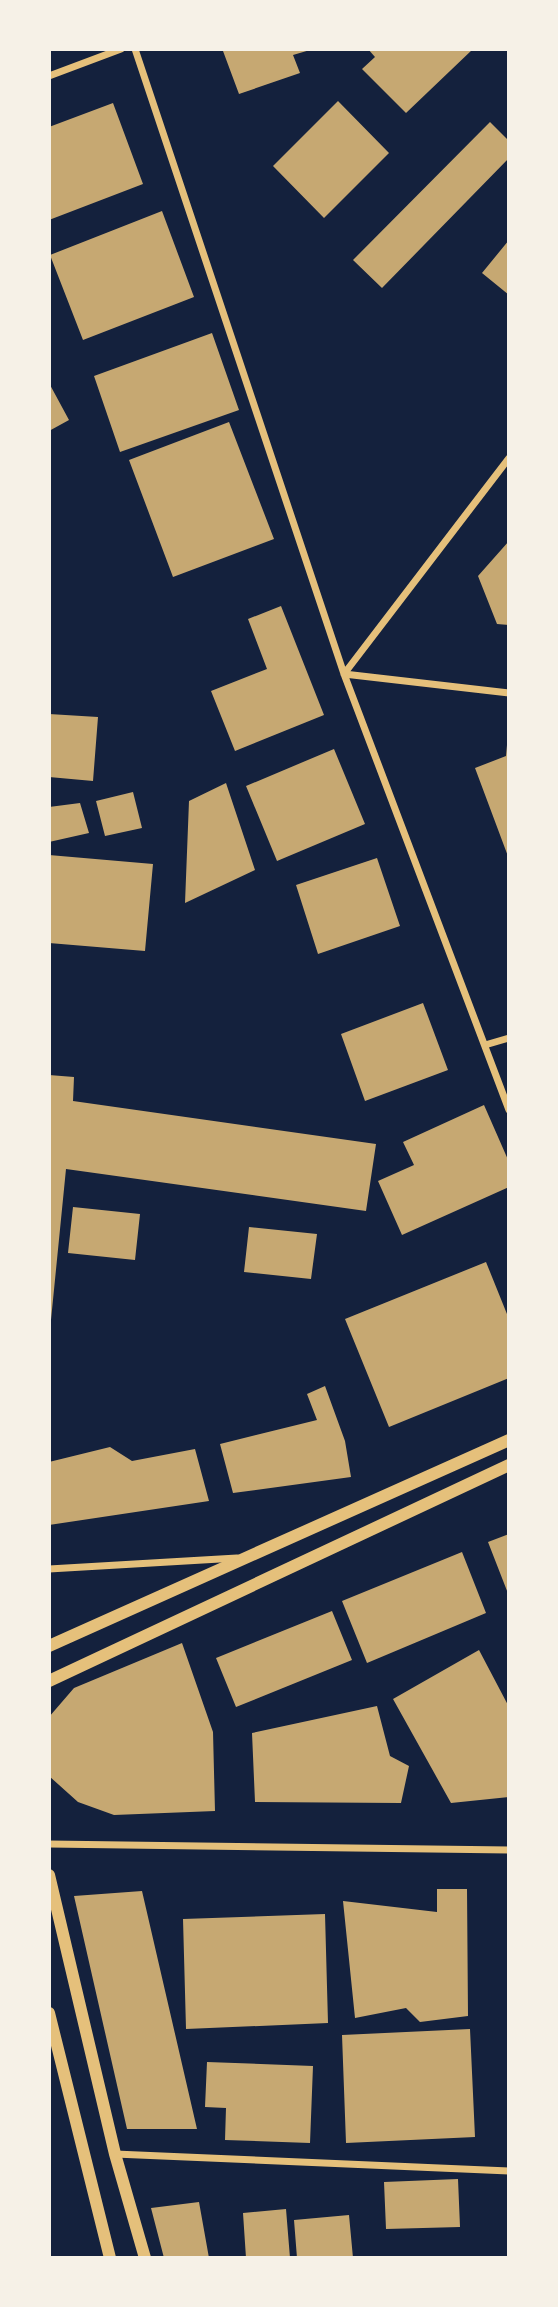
<svg xmlns="http://www.w3.org/2000/svg" width="558" height="2307" font-family="'Noto Sans',sans-serif">
  <style>
    .building { fill: #c6a872 }
    .lines { fill: none; stroke-linecap: round; stroke-linejoin: round }
    .minor { stroke: #e5c07b; stroke-width: 7 }
    .tertiary { stroke: #e5c07b; stroke-width: 12 }
  </style>
  <rect width="100%" height="100%" fill="#14213d"/>
  <path class="building" d="M 229,49 L 309,49 L 310,50 L 293,55 L 300,73 L 239,94 L 223,51 Z
    M 368,49 L 473,49 L 406,113 L 362,69 L 375,57 Z
    M 338,101 L 389,153 L 324,218 L 273,166 Z
    M 113,103 L 143,184 L 49,220 L 49,127 Z
    M 490,122 L 509,141 L 509,158 L 382,288 L 353,260 Z
    M 162,211 L 194,297 L 83,340 L 50,255 Z
    M 509,240 L 509,295 L 482,273 Z
    M 212,333 L 239,410 L 120,452 L 94,376 Z
    M 49,383 L 69,420 L 49,431 Z
    M 229,422 L 274,539 L 173,577 L 129,460 Z
    M 509,541 L 509,625 L 497,624 L 478,576 Z
    M 281,606 L 324,715 L 235,751 L 211,691 L 267,669 L 248,619 Z
    M 49,714 L 98,717 L 93,781 L 49,777 Z
    M 507,745 L 509,745 L 509,859 L 475,768 L 506,756 Z
    M 334,749 L 365,824 L 277,861 L 246,786 Z
    M 226,783 L 255,870 L 185,903 L 189,801 Z
    M 133,792 L 142,828 L 105,836 L 96,801 Z
    M 80,803 L 89,833 L 49,842 L 49,807 Z
    M 49,855 L 153,864 L 145,951 L 49,943 Z
    M 377,858 L 400,926 L 318,954 L 296,885 Z
    M 423,1003 L 448,1070 L 365,1101 L 341,1034 Z
    M 49,1075 L 74,1077 L 73,1101 L 376,1144 L 366,1211 L 66,1169 L 49,1340 Z
    M 484,1105 L 509,1162 L 509,1187 L 402,1235 L 378,1181 L 414,1165 L 403,1142 Z
    M 73,1207 L 140,1214 L 135,1260 L 68,1253 Z
    M 249,1227 L 317,1234 L 311,1279 L 244,1272 Z
    M 486,1262 L 509,1319 L 509,1378 L 389,1427 L 345,1319 Z
    M 325,1386 L 345,1441 L 351,1477 L 233,1493 L 220,1444 L 317,1420 L 307,1394 Z
    M 110,1447 L 132,1461 L 195,1449 L 209,1501 L 49,1525 L 49,1462 Z
    M 509,1534 L 509,1596 L 488,1542 Z
    M 462,1552 L 486,1613 L 367,1663 L 342,1601 Z
    M 332,1611 L 352,1660 L 236,1707 L 216,1658 Z
    M 182,1643 L 213,1732 L 215,1811 L 114,1815 L 78,1802 L 49,1776 L 49,1717 L 74,1688 Z
    M 479,1650 L 509,1707 L 509,1797 L 451,1803 L 393,1699 Z
    M 377,1706 L 390,1756 L 409,1766 L 401,1803 L 255,1802 L 252,1733 Z
    M 437,1889 L 467,1889 L 468,2016 L 420,2022 L 406,2008 L 355,2018 L 343,1901 L 437,1912 Z
    M 142,1891 L 197,2129 L 127,2129 L 74,1896 Z
    M 325,1914 L 328,2023 L 186,2029 L 183,1919 Z
    M 470,2029 L 475,2137 L 346,2143 L 342,2035 Z
    M 207,2062 L 313,2066 L 310,2143 L 225,2140 L 226,2108 L 205,2107 Z
    M 458,2179 L 460,2227 L 386,2229 L 384,2182 Z
    M 199,2202 L 209,2258 L 164,2258 L 151,2208 Z
    M 286,2209 L 290,2258 L 246,2258 L 243,2213 Z
    M 349,2215 L 353,2258 L 297,2258 L 294,2220 Z"/>
  <g class="lines">
    <path class="minor" d="M 135,49 L 344,674 L 509,1110
      M 49,76 L 121,49
      M 344,674 L 509,458
      M 344,674 L 509,693
      M 485,1045 L 509,1038
      M 49,1569 L 237,1558
      M 49,1844 L 509,1850
      M 115,2154 L 509,2171"/>
    <path class="tertiary" d="M 49,1646 L 509,1440
      M 49,1681 L 509,1465
      M 49,1875 L 115,2154 L 145,2258
      M 49,2013 L 110,2258"/>
  </g>
  <rect width="558" height="2307" fill="none" stroke="#f6f1e7" stroke-width="102"/>
</svg>
